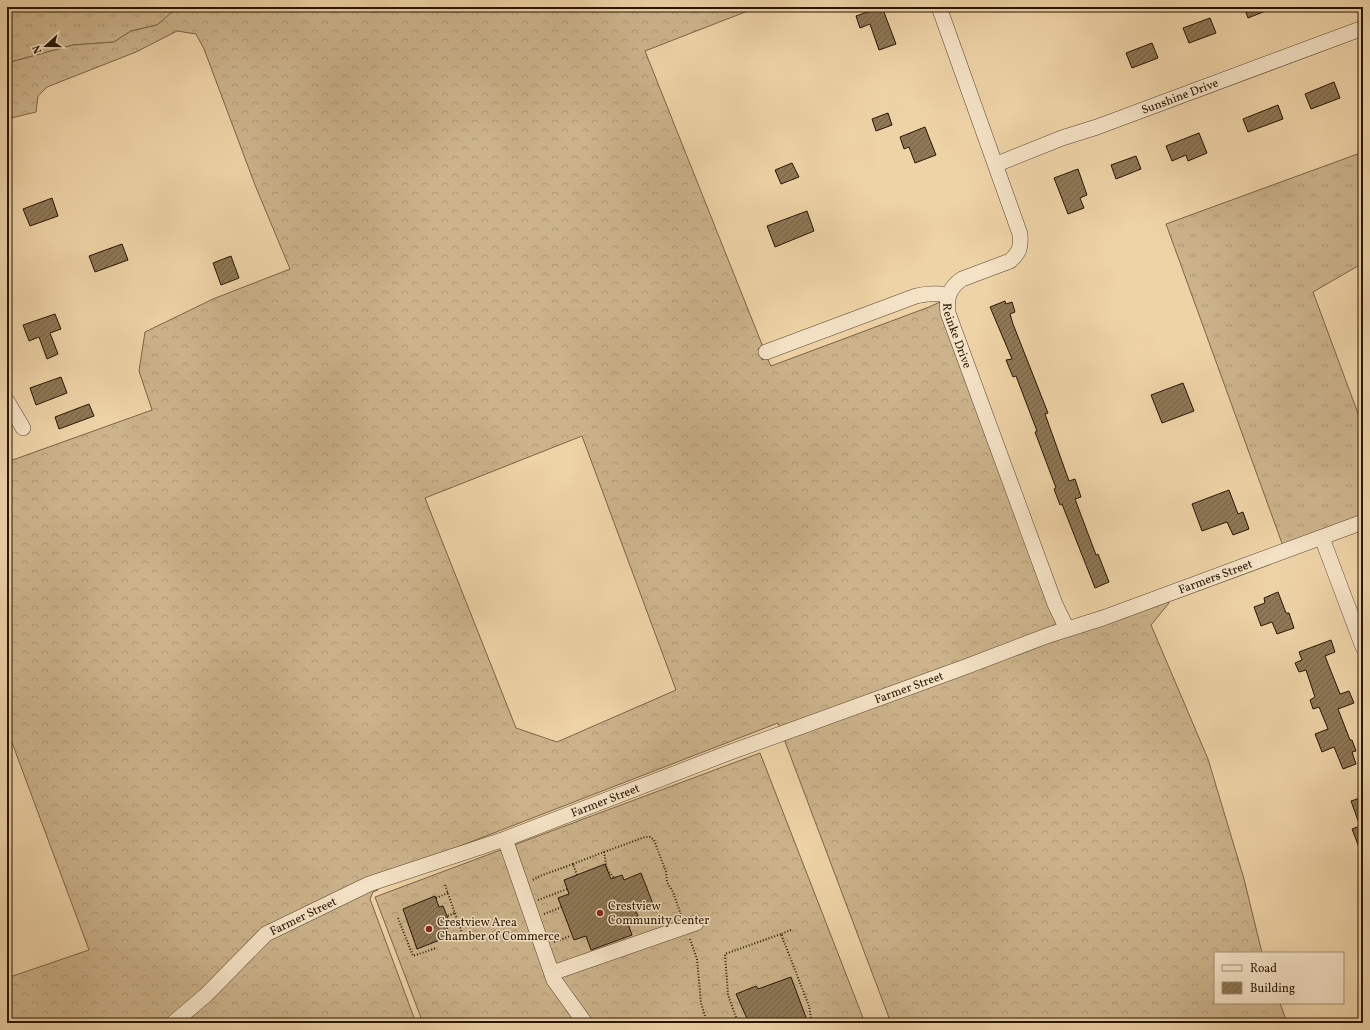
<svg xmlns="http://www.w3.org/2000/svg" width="1370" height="1030" font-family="Vollkorn,serif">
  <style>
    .grass { fill: url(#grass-tufts); stroke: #7a6446 }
    .forest { fill: url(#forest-crowns); stroke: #7a6446; fill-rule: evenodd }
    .building { fill: url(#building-hatch); stroke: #271601 }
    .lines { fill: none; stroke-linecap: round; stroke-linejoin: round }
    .minor-casing { stroke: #59452a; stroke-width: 16 }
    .path { stroke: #271601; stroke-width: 2; stroke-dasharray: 1 2; stroke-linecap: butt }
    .minor { stroke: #f4e2c6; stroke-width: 15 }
    .poi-dot { fill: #8f2418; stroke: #f4e2c6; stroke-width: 1.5 }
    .labels { text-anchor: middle; stroke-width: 3; stroke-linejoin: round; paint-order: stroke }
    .street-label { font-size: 12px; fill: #271601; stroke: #f4e2c6 }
    .poi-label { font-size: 12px; fill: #271601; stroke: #f4e2c6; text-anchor: start }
  </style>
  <defs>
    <pattern id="grass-tufts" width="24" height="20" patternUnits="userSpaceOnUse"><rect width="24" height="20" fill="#ccb38b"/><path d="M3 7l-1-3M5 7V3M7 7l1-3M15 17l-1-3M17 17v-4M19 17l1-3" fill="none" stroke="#af9976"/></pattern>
    <pattern id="forest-crowns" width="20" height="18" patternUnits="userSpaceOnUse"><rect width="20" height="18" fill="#ccb38b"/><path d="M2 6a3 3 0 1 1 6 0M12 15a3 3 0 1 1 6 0" fill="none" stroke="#af9976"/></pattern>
    <pattern id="building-hatch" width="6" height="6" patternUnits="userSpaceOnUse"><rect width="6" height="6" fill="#8e7857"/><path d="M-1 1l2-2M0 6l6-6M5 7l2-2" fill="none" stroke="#746146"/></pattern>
  </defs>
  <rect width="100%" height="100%" fill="#eed3a7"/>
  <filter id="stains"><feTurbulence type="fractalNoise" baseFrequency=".005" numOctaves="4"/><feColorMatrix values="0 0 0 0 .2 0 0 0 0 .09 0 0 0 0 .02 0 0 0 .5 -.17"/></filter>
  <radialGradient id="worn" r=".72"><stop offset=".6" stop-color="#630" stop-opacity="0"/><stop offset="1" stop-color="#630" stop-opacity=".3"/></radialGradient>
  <path class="grass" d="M 7,7 L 172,7 L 174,11 L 157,25 L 131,31 L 114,42 L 73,45 L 7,63 Z
    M 1363,152 L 1363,263 L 1313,292 L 1363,427 L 1363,516 L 1283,546 L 1166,224 Z"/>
  <path class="forest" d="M 172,7 L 758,7 L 645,51 L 763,347 L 758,349 L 762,360 L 767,358 L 771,366 L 929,307 L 940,302 L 1058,626 L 780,728 L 778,723 L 442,853 L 261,931 L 201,991 L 164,1023 L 7,1023 L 7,978 L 89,950 L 7,729 L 7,462 L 152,410 L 139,371 L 145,332 L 213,299 L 290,269 L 255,185 L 204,49 L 196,34 L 177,31 L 136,52 L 47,87 L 38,96 L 36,112 L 7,119 L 7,63 L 73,45 L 114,42 L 131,31 L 157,25 L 173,11 ZM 582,436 L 676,690 L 557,742 L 516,728 L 425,498 Z
    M 1168,601 L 1169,603 L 1151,625 L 1208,759 L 1244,879 L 1262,953 L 1215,953 L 1215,1003 L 1280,1003 L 1287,1023 L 891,1023 L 784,739 L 1051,641 Z
    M 760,753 L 865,1023 L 423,1023 L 375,897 Z
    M 377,887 L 378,890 L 373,892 L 370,899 L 416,1023 L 182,1023 L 270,939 Z"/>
  <path class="building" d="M 882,7 L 896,44 L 879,50 L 870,24 L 860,28 L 856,16 Z
    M 1244,7 L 1273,7 L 1273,8 L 1248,18 Z
    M 1210,18 L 1216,33 L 1189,43 L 1183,28 Z
    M 1152,43 L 1158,58 L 1132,68 L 1126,53 Z
    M 1334,82 L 1340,98 L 1311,109 L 1305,94 Z
    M 1278,105 L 1283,119 L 1248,132 L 1243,119 Z
    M 888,113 L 892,125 L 876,131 L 872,119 Z
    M 925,127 L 936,155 L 915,163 L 909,147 L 904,149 L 900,137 Z
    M 1199,133 L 1207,153 L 1188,161 L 1186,155 L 1172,161 L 1166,146 Z
    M 1136,156 L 1141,169 L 1116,179 L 1111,165 Z
    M 792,163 L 799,177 L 781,184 L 775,170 Z
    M 1078,169 L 1087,195 L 1080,198 L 1084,208 L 1068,214 L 1054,178 Z
    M 52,198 L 58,216 L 30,226 L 23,209 Z
    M 807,211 L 814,231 L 775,247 L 767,226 Z
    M 122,244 L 128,260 L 95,272 L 89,256 Z
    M 231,256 L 239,278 L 221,285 L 213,263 Z
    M 1005,301 L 1006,304 L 1012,302 L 1015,312 L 1010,314 L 1013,324 L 1048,413 L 1045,414 L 1069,481 L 1075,479 L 1081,497 L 1075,499 L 1096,555 L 1098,554 L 1109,582 L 1095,588 L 1062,504 L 1060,505 L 1054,489 L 1056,488 L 1035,432 L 1037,431 L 1016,376 L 1013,377 L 1006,360 L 1012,359 L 990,307 Z
    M 55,314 L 61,329 L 50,333 L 58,354 L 47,359 L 39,337 L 29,341 L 23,325 Z
    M 61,377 L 67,393 L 36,405 L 30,388 Z
    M 1183,383 L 1194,411 L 1162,423 L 1151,395 Z
    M 89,404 L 94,416 L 59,429 L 55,417 Z
    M 1229,490 L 1238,514 L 1243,512 L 1249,529 L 1233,535 L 1227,522 L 1202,531 L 1192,504 Z
    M 1278,592 L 1286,613 L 1289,613 L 1294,628 L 1277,634 L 1272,622 L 1261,626 L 1254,607 L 1265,603 L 1264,598 Z
    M 1331,640 L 1335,652 L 1325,656 L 1340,694 L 1349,691 L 1354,703 L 1338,709 L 1350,740 L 1352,740 L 1356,751 L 1352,752 L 1356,764 L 1343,769 L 1334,747 L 1322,752 L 1315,734 L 1328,729 L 1319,707 L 1313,709 L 1310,700 L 1315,697 L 1306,670 L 1299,672 L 1295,663 L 1302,660 L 1299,652 Z
    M 1363,797 L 1363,855 L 1362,855 L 1352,829 L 1360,826 L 1351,801 Z
    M 605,864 L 611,879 L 622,875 L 624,880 L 641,873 L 653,904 L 635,910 L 638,916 L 627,921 L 632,935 L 591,950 L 586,936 L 574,940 L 558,898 L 569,894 L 564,880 Z
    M 435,896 L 439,907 L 443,906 L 449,921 L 445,922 L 450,936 L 417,949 L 403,909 Z
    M 791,977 L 808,1023 L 749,1023 L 736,994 L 756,986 L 758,989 Z"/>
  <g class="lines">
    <g class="minor-casing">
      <g id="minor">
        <path id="s1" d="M 939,7 L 1020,234 C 1021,247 1020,252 1010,261 L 962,279 C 949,288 946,298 948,313 L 1055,604 L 1067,629"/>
        <path id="s2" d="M 997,164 L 1062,138 L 1097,127 L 1363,28"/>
        <path d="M 766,352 L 916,296 C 928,293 937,293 948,295"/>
        <path d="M 7,401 L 23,428"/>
        <path d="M 1322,538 L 1363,647"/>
        <path d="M 505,839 L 554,980 L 585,1023"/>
        <path d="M 552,973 L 696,923"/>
        <path id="s3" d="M 173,1023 L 206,995 L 266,934 L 369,884 L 505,839 L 728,753 L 965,667 L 1049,635 L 1103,618 L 1363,522"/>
      </g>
    </g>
    <path class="path" d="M 604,852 L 645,837 L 650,837 L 654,840 L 666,872 L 667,882 L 673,892 L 681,915
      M 573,864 L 604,852 L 607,869 L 614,878
      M 533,880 L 540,876 L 573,864 L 577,875
      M 445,885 L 463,936
      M 436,898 L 448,893
      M 538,900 L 567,889
      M 544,914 L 562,907
      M 445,917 L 455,913
      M 398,918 L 413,956 L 436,948
      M 791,930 L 781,934 L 809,1006 L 812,1023
      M 690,939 L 697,959 L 701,1003 L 707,1023
      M 554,942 L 570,936
      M 738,1023 L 728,995 L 725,954 L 781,934"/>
    <use href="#minor" class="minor"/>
  </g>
  <g class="poi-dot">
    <circle cx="600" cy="913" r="4"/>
    <circle cx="429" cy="929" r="4"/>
  </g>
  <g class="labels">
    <g class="street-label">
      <text dy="4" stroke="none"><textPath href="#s2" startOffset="195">Sunshine Drive</textPath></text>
      <text dy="4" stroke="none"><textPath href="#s1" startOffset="386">Reinke Drive</textPath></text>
      <text dy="4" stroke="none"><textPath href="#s3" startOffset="1144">Farmers Street</textPath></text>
      <text dy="4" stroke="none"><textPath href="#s3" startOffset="818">Farmer Street</textPath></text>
      <text dy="4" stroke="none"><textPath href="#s3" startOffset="494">Farmer Street</textPath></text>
      <text dy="4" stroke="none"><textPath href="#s3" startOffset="170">Farmer Street</textPath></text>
    </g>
    <g class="poi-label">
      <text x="608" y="910">Crestview<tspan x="608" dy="14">Community Center</tspan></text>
      <text x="437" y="926">Crestview Area<tspan x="437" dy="14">Chamber of Commerce</tspan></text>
    </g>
  </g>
  <rect width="1370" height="1030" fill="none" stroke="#eed3a7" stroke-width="24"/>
  <rect x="8" y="8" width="1354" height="1014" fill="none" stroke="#271601" stroke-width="2"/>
  <rect x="12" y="12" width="1346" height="1006" fill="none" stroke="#271601"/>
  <rect x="1214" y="952" width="130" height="52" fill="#f4e2c6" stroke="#a29077"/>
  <rect x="1222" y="965" width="20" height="6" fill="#f4e2c6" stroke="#a29077"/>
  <text x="1250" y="972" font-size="12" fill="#271601">Road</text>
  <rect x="1222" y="982" width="20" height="12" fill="url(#building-hatch)" stroke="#a29077"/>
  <text x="1250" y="992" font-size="12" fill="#271601">Building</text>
  <g transform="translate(46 46) rotate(249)" stroke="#f4e2c6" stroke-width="3" paint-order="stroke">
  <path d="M0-3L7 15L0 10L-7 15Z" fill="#271601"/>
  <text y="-6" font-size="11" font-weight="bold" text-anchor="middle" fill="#271601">N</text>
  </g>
  <rect width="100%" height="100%" filter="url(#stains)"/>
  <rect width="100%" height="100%" fill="url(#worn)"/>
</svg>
